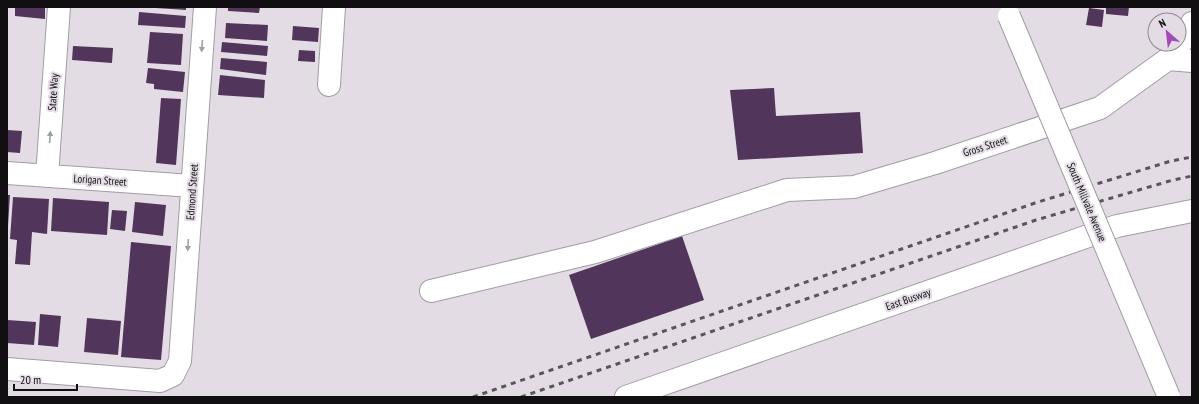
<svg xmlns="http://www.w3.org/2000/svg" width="1199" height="404" font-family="'PT Sans Narrow',sans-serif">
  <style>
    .building { fill: #52355a }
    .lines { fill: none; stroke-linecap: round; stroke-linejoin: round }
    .minor-casing { stroke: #a29ca4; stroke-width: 24 }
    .minor { stroke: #fff; stroke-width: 22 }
    .rail { stroke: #59555a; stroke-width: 3; stroke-dasharray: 5 5; stroke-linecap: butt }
    .minor-bridge-casing { stroke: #a29ca4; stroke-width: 24; stroke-linecap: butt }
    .minor-bridge { stroke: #fff; stroke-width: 22 }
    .oneway { fill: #a09fa0 }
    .labels { text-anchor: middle; stroke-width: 4; stroke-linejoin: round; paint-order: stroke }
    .street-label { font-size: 11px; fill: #110f12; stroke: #e3dce5 }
  </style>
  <rect width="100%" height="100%" fill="#e3dce5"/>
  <path class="building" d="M 15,7 L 45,7 L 45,19 L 15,16 Z
    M 156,7 L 186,7 L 186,10 L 156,8 Z
    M 228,7 L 260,7 L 259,13 L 228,11 Z
    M 1106,7 L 1129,7 L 1128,16 L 1106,14 Z
    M 1089,8 L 1104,10 L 1102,27 L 1086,25 Z
    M 139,12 L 186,16 L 185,28 L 138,25 Z
    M 226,23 L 268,25 L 267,41 L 225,38 Z
    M 293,26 L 319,28 L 318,42 L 292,40 Z
    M 150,32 L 183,34 L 181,65 L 147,63 Z
    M 222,42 L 268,46 L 267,56 L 221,52 Z
    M 73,46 L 113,48 L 112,63 L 72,60 Z
    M 299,50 L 315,51 L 315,62 L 298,61 Z
    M 221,58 L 267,62 L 266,75 L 220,69 Z
    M 148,68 L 185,72 L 183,92 L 154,89 L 154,84 L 146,83 Z
    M 220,75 L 265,80 L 264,98 L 218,95 Z
    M 774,88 L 776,116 L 860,112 L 863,153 L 738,160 L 730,90 Z
    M 161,98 L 181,99 L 176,165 L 156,163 Z
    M 7,130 L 22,131 L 20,153 L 7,152 Z
    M 7,195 L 10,195 L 8,226 L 7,226 Z
    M 13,197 L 49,199 L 47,234 L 32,232 L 30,265 L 15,264 L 17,240 L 10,239 Z
    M 53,198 L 109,202 L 107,235 L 51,231 Z
    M 135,202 L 166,205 L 163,236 L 132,232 Z
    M 112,210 L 127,211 L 125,231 L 110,229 Z
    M 682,236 L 704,300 L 591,339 L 569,275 Z
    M 131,242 L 171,246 L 161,360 L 121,357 Z
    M 40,314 L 61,316 L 58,347 L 38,345 Z
    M 87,318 L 121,321 L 118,355 L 84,352 Z
    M 7,320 L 36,322 L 34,345 L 7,343 Z"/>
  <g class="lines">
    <g class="minor-casing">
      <path id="minor" d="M 1168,59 L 1192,61
        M 329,85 L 334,7
        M 7,173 L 192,186
        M 47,176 L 59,7
        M 431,291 L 595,252 L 787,190 L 854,187 L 935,163 L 1100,108 L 1168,59 L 1183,40 L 1192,23
        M 7,369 L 160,381 L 173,375 L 180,361 L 205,7
        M 626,397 L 1117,226 L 1192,211"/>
    </g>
    <use href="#minor" class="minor"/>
    <path class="rail" d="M 473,397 L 1035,203 L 1171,161 L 1192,157
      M 521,397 L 1036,220 L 1173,180 L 1192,176"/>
    <g class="minor-bridge-casing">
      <path id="minor-bridge" d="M 1009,16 L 1169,397"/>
    </g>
    <use href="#minor-bridge" class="minor-bridge"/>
  </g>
  <defs><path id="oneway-solid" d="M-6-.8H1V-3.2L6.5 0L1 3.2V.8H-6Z"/></defs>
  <g class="oneway">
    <use href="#oneway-solid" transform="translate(202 46) rotate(94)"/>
    <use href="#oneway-solid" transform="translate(50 137) rotate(-86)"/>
    <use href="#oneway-solid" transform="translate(188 245) rotate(94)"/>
  </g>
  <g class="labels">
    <g class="street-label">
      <text transform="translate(53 92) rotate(-86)" y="4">State Way</text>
      <text transform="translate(985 146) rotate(-18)" y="4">Gross Street</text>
      <text transform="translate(100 180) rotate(4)" y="4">Lorigan Street</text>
      <text transform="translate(192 192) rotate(-86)" y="4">Edmond Street</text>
      <text transform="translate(1087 202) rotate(67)" y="4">South Millvale Avenue</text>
      <text transform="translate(908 299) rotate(-19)" y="4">East Busway</text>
    </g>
  </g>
  <rect width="1199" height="404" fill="none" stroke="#110f12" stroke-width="16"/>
  <g transform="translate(1167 32) rotate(332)"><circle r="19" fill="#e3dce5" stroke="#8f8a91"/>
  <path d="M0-3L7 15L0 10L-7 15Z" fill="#a24ab7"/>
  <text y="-6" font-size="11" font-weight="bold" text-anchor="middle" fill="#110f12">N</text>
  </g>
  <path d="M14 384v6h63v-6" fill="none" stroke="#110f12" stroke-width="2"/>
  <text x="20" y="384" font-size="12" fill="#110f12" stroke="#e3dce5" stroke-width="3" paint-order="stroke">20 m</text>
</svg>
